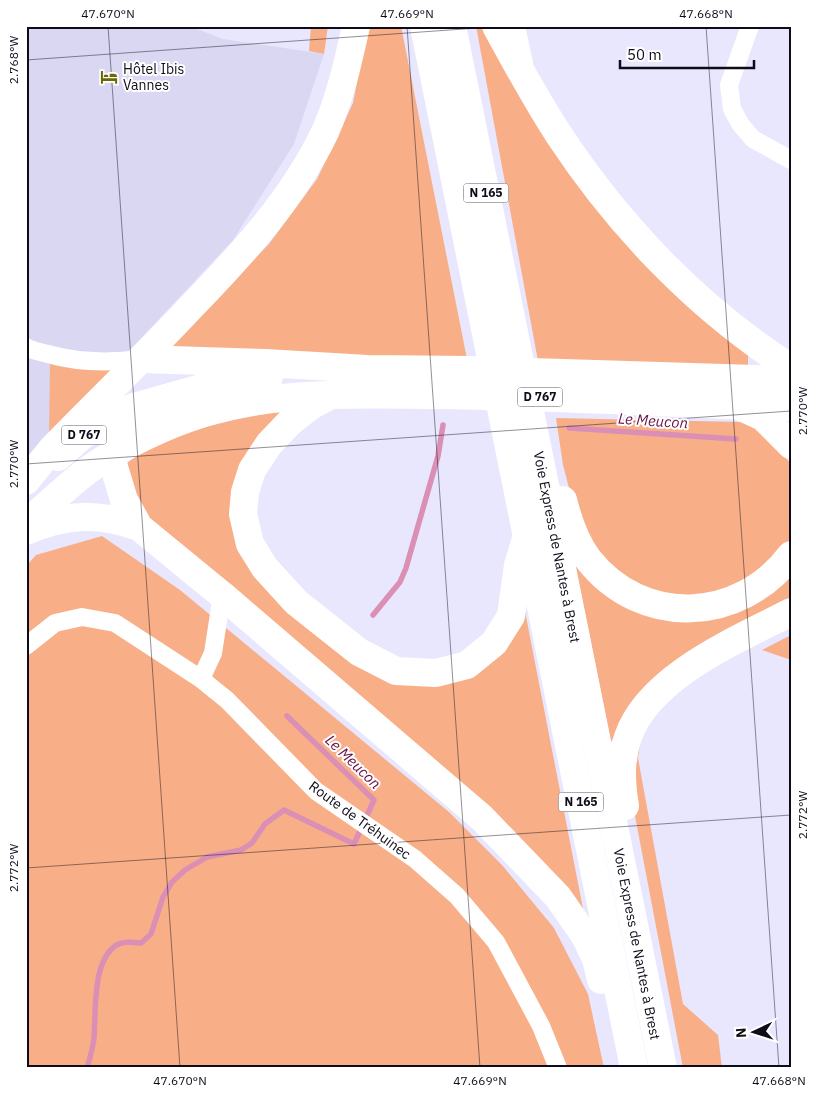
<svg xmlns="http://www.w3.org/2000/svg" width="817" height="1094" font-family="'IBM Plex Sans',sans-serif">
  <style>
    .built { fill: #d9d7f1 }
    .green { fill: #f8af88 }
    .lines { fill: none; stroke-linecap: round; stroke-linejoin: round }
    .stream { stroke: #db8fb5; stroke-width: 5.5 }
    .street { stroke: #fff; stroke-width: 18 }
    .primary { stroke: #fff; stroke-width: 28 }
    .highway { stroke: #fff; stroke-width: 28 }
    .ticks { fill: none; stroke: #0e0c19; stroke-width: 1; stroke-opacity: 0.45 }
    .labels { text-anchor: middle; stroke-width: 4; stroke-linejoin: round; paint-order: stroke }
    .shield { fill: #fff; stroke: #56555e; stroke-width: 1 }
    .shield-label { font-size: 12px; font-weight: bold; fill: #0e0c19 }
    .poi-label { font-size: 14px; fill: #0e0c19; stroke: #fff; text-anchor: start }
    .street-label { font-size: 14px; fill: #0e0c19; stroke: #fff }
    .water-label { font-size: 15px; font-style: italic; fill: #6a1048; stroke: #fff }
    .neatline { fill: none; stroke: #0e0c19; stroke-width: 2 }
    .ticks-label { font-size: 12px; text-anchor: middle; fill: #0e0c19 }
  </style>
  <rect width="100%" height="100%" fill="#e8e7fe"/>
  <path class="built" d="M 26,26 L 189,26 L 223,39 L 324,54 L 294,144 L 233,240 L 26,461 Z"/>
  <path class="green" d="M 311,26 L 328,26 L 324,54 L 309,51 Z
    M 368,26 L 401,26 L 467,359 L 178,351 L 169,347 L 269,244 L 317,179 L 353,103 Z
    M 476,26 L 485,26 L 525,96 L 748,351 L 748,372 L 538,361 Z
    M 50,362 L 112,369 L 49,438 Z
    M 295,408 L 237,516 L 334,643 L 450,680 L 523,601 L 585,919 L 149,523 L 128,497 L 126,464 C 170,429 240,419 295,408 Z
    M 556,418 L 742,422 L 763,432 L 791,464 L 791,599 L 629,714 L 611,742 L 575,562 L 575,511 L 563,465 Z
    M 102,536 L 180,590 L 449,812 L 502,865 L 554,928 L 588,994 L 604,1068 L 26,1068 L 26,566 L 36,555 Z
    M 791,635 L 791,660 L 762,650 Z
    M 641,737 L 638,758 L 683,1004 L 718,1035 L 722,1068 L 683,1068 L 627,774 Z"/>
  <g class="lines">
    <path class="stream" d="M 569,428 L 736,439
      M 373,615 L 400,582 L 406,568 L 438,456 L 443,425
      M 87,1068 C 90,1058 93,1048 94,1038 C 96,1012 92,963 115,946 C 122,941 132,942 141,943 L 151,934 L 163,897 L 172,882 L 185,870 L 207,857 L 241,850 L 252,843 L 265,824 L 284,810 L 354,844 L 374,800 L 287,716"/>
    <path class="street" d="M 516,26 L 524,63
      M 750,26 L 729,85 L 732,109 L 741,125 L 753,139 L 791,160
      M 26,347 C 33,351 41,352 48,354 C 79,363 109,363 141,359
      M 26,646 L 55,623 L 82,617 L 115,623 L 201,679 L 227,700 L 316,791 L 415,859 L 457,896 L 496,942 L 541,1026 L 558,1068
      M 201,679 L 213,653 L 222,595"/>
    <path class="primary" d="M 141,359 L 265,363 L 367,369 L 470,370 L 791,380
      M 58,457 L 82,436 L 108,419 L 134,407 L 212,385 L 269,377
      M 26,524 C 46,506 66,487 87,471 C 115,450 153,431 186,419 C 265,390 351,394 433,395 C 552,396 671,404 791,407"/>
    <path class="highway" d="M 424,26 L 634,1068
      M 452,26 L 663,1068
      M 496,26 C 516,63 536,100 559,135 C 619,226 698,309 791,368
      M 331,395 L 312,405 L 289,423 L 269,444 L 252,470 L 245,492 L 243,514 L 250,544 L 265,568 L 296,602 L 359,652 L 396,671 L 436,673 L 467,665 L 494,643 L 511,616 L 518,565 L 525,542
      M 150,404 L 118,433 L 114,442 L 112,455 L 114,467 L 124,500 L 139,527 L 222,595 L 482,818 L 558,897 L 585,936 L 596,959 L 601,980
      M 739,406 L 763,417 L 791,445
      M 26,481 L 51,450 C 98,402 146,355 192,306 C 243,253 293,199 325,132 C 340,99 348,62 356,26
      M 563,500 C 568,520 576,543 588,559 C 642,628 740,623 791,555
      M 26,531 C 66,514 98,512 139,527
      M 625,806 C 621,782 620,760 628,737 C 649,676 737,640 791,612"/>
  </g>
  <path class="ticks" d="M 108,26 L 180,1068M 407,26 L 480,1068M 706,26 L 779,1068M 26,60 L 506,26M 26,464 L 791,411M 26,868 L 791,815"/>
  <defs>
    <g id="hotel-bare" transform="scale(1.35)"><path d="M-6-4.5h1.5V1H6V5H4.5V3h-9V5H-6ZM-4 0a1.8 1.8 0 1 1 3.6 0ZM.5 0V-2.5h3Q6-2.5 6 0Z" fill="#6b6904" stroke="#fff" stroke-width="2.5" paint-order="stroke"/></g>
  </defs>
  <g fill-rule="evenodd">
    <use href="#hotel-bare" x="109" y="77"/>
  </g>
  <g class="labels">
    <g class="shield">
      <rect x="463.5" y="183.5" width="45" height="19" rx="4"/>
      <rect x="517.5" y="387.5" width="45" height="19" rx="4"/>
      <rect x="61.5" y="425.5" width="45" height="19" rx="4"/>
      <rect x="558.5" y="792.5" width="45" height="19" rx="4"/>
    </g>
    <g class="shield-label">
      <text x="486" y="197">N 165</text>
      <text x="540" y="401">D 767</text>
      <text x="84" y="439">D 767</text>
      <text x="581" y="806">N 165</text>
    </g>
    <g class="poi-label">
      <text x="123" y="74">Hôtel Ibis<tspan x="123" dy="16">Vannes</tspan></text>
    </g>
    <g class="street-label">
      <text transform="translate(557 547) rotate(79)" y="5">Voie Express de Nantes à Brest</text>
      <text transform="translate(360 820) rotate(36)" y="5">Route de Tréhuinec</text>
      <text transform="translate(637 944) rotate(79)" y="5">Voie Express de Nantes à Brest</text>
    </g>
    <g class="water-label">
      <text transform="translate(653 421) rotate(4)" y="5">Le Meucon</text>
      <text transform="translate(353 762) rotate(44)" y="5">Le Meucon</text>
    </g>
  </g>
  <rect width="817" height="1094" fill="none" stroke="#ffffff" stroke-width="55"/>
  <g transform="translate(754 1032) rotate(266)" stroke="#ffffff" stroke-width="4" paint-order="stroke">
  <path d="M0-4L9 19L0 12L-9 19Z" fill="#0e0c19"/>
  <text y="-8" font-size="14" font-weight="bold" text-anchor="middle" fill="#0e0c19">N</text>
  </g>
  <path d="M620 60v8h134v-8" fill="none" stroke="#0e0c19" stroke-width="2.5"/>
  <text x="627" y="60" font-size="15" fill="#0e0c19" stroke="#ffffff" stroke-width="4" paint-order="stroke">50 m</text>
  <rect x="28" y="28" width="762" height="1038" class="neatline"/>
  <g class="ticks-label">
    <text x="108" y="18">47.670°N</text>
    <text x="407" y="18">47.669°N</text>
    <text x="706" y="18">47.668°N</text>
    <text transform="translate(14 60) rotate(-90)" y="4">2.768°W</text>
    <text transform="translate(803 411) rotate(-90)" y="4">2.770°W</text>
    <text transform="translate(14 464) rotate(-90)" y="4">2.770°W</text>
    <text transform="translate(803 815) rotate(-90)" y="4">2.772°W</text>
    <text transform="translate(14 868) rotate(-90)" y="4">2.772°W</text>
    <text x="180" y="1085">47.670°N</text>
    <text x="480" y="1085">47.669°N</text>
    <text x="779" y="1085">47.668°N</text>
  </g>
</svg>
